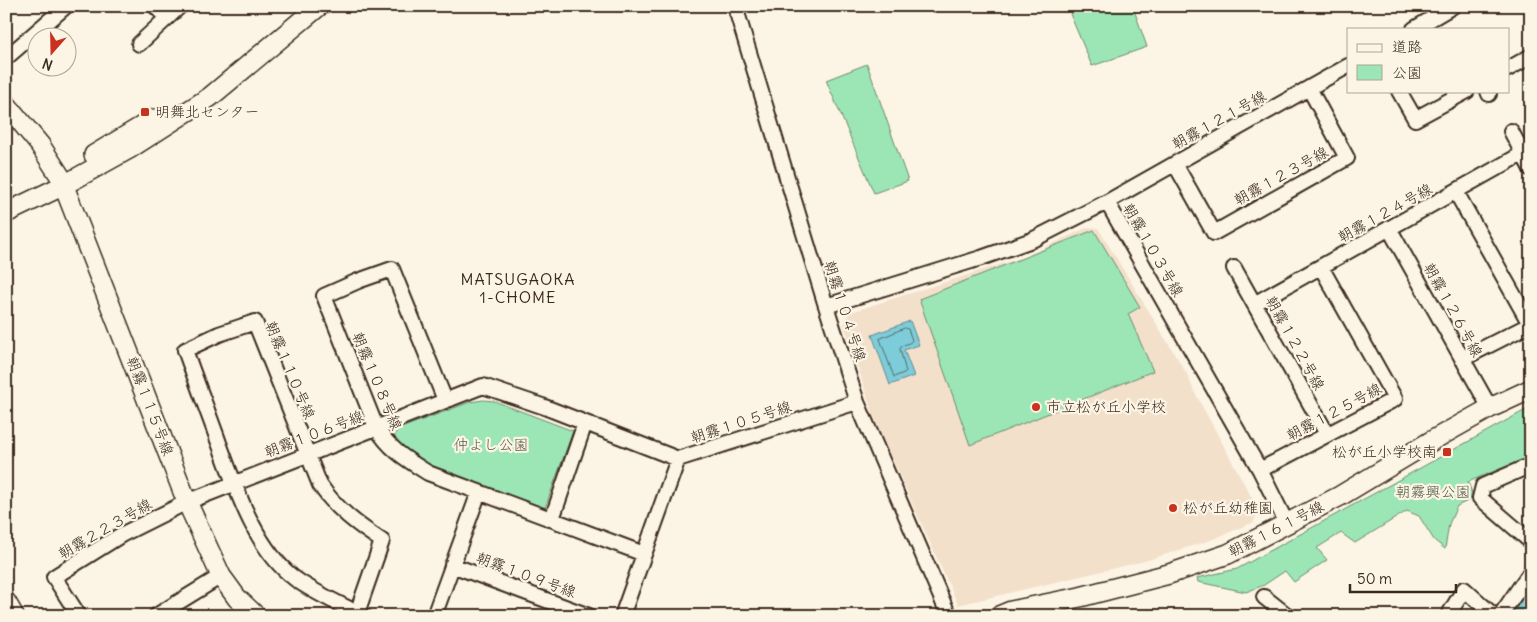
<svg xmlns="http://www.w3.org/2000/svg" width="1537" height="622" font-family="Delius,'Klee One',sans-serif">
  <style>
    .built { fill: #f3e0cb }
    .green { fill: #9ce6b6; stroke: #6c886a }
    .water { fill: #7dccd9; stroke: #638b8e }
    .lines { fill: none; stroke-linecap: round; stroke-linejoin: round }
    .shore { stroke: #556b69; stroke-width: 1 }
    .river { stroke: #7dccd9; stroke-width: 25 }
    .street-casing { stroke: #3b2a1e; stroke-width: 18 }
    .secondary-casing { stroke: #3b2a1e; stroke-width: 22 }
    .street { stroke: #fcf5e5; stroke-width: 14 }
    .secondary { stroke: #fcf5e5; stroke-width: 19 }
    .poi-dot { fill: #c8321e; stroke: #fcf5e5; stroke-width: 2 }
    .labels { text-anchor: middle; stroke-width: 4.5; stroke-linejoin: round; paint-order: stroke }
    .poi-label { font-size: 15px; fill: #3b2a1e; stroke: #fcf5e5; text-anchor: start }
    .street-label { font-size: 15px; fill: #3b2a1e; stroke: #fcf5e5 }
    .park-label { font-size: 15px; fill: #535944; stroke: #fcf5e5 }
    .neighbourhood-label { font-size: 16px; letter-spacing: 1px; fill: #3b2a1e; stroke: #fcf5e5 }
  </style>
  <rect width="100%" height="100%" fill="#fcf5e5"/>
  <filter id="ink" filterUnits="userSpaceOnUse"><feTurbulence type="fractalNoise" baseFrequency=".02" numOctaves="2"/><feDisplacementMap in="SourceGraphic" scale="10" xChannelSelector="R" yChannelSelector="G"/><feConvolveMatrix kernelMatrix="1 2 1 2 8 2 1 2 1" color-interpolation-filters="sRGB"/></filter>
  <g filter="url(#ink)">
    <path class="built" d="M 1088,227 L 1098,228 L 1187,374 L 1194,391 L 1258,509 L 1254,522 L 1211,540 L 1145,561 L 958,605 L 875,421 L 844,325 L 848,313 L 1026,256 Z"/>
    <path class="green" d="M 1088,6 L 1125,6 L 1127,10 L 1133,7 L 1147,47 L 1092,66 L 1070,14 Z
      M 867,64 L 908,181 L 874,193 L 826,80 Z
      M 1094,230 L 1140,307 L 1128,314 L 1153,371 L 970,445 L 919,299 Z
      M 483,400 L 494,401 L 573,431 L 545,508 L 432,467 L 411,456 L 394,441 L 396,430 L 470,402 Z
      M 1531,407 L 1531,456 L 1468,482 L 1472,493 L 1470,500 L 1457,506 L 1449,524 L 1445,549 L 1434,540 L 1419,516 L 1407,511 L 1355,543 L 1341,533 L 1317,548 L 1327,560 L 1294,582 L 1285,571 L 1264,585 L 1246,592 L 1198,582 L 1197,578 L 1237,569 Z"/>
    <path class="water" d="M 910,321 L 919,345 L 904,350 L 914,376 L 890,385 L 872,335 Z"/>
    <g class="lines">
      <path class="shore" d="M 905,328 L 908,329 L 912,340 C 910,345 902,343 900,349 L 906,372 L 894,377 L 880,339 Z"/>
      <path class="river" d="M 1515,616 L 1531,591"/>
      <g class="street-casing">
        <path id="street" d="M 155,6 L 167,18
          M 735,6 L 826,306 L 857,402 L 949,616
          M 1414,29 L 1453,6
          M 139,44 L 180,6
          M 6,58 L 66,6
          M 1508,69 L 1531,56
          M 1399,91 L 1415,119 L 1467,91
          M 1488,91 L 1489,94
          M 1511,131 L 1531,169
          M 1175,164 L 1214,233 L 1347,158 L 1309,88
          M 1456,192 L 1530,324
          M 1107,202 L 1348,66
          M 1389,228 L 1490,408
          M 1234,268 L 1327,434
          M 1254,304 L 1531,149
          M 826,306 L 981,258 L 1032,240 L 1107,202 L 1260,470 L 1287,524
          M 1462,359 L 1531,324
          M 445,400 L 392,269 L 358,281 L 324,296 L 376,427 C 390,450 406,459 428,473 L 644,554
          M 1531,465 L 1483,486 L 1480,498 L 1531,542
          M 1260,470 L 1395,399 L 1321,267
          M 552,519 L 585,423
          M 452,565 L 589,616
          M 1264,597 L 1288,616
          M 357,613 L 382,541 C 358,525 336,509 320,485 L 255,322 L 219,334 L 185,350 C 196,381 208,412 219,443 C 236,488 254,547 294,578 C 313,592 336,602 357,613 L 364,616
          M 79,616 L 54,577 L 121,535 L 187,502 L 483,386 L 542,406 L 678,459
          M 156,616 L 221,576
          M 434,616 L 479,492
          M 622,616 L 678,459 L 857,402
          M 1448,616 L 1464,589 L 1494,616
          M 1500,616 L 1531,571"/>
      </g>
      <g class="secondary-casing">
        <path id="secondary" d="M 6,104 L 40,145 L 60,176 L 187,502 L 221,576 L 237,598 L 256,616
          M 94,155 L 154,119
          M 6,213 L 64,185 L 129,149 L 210,97 L 319,6
          M 6,602 L 14,616
          M 999,616 L 1011,611 L 1080,597 L 1169,574 L 1228,554 L 1340,496 L 1433,440 L 1490,408 L 1531,389"/>
      </g>
      <use href="#street" class="street"/>
      <use href="#secondary" class="secondary"/>
    </g>
  </g>
  <g class="poi-dot">
    <rect x="140" y="107" width="10" height="10" rx="2.5"/>
    <circle cx="1036" cy="407" r="5"/>
    <rect x="1442" y="447" width="10" height="10" rx="2.5"/>
    <circle cx="1173" cy="508" r="5"/>
  </g>
  <g class="labels">
    <g class="poi-label">
      <text x="155" y="117">明舞北センター</text>
      <text x="1046" y="412">市立松が丘小学校</text>
      <text x="1437" y="457" text-anchor="end">松が丘小学校南</text>
      <text x="1183" y="513">松が丘幼稚園</text>
    </g>
    <g class="street-label">
      <text transform="translate(1219 120) rotate(-29)" y="5">朝霧１２１号線</text>
      <text transform="translate(1281 176) rotate(-29)" y="5">朝霧１２３号線</text>
      <text transform="translate(1385 213) rotate(-29)" y="5">朝霧１２４号線</text>
      <text transform="translate(1153 250) rotate(60)" y="5">朝霧１０３号線</text>
      <text transform="translate(1453 310) rotate(61)" y="5">朝霧１２６号線</text>
      <text transform="translate(845 311) rotate(72)" y="5">朝霧１０４号線</text>
      <text transform="translate(1295 343) rotate(61)" y="5">朝霧１２２号線</text>
      <text transform="translate(290 370) rotate(67)" y="5">朝霧１１０号線</text>
      <text transform="translate(377 381) rotate(67)" y="5">朝霧１０８号線</text>
      <text transform="translate(150 406) rotate(69)" y="5">朝霧１１５号線</text>
      <text transform="translate(1334 412) rotate(-28)" y="5">朝霧１２５号線</text>
      <text transform="translate(741 422) rotate(-18)" y="5">朝霧１０５号線</text>
      <text transform="translate(314 434) rotate(-21)" y="5">朝霧１０６号線</text>
      <text transform="translate(105 529) rotate(-30)" y="5">朝霧２２３号線</text>
      <text transform="translate(1276 529) rotate(-27)" y="5">朝霧１６１号線</text>
      <text transform="translate(526 575) rotate(20)" y="5">朝霧１０９号線</text>
    </g>
    <g class="park-label">
      <text x="491" y="450">仲よし公園</text>
      <text x="1433" y="497">朝霧興公園</text>
    </g>
    <g class="neighbourhood-label">
      <text x="518" y="285">MATSUGAOKA<tspan x="518" dy="18">1-CHOME</tspan></text>
    </g>
  </g>
  <rect width="1537" height="622" fill="none" stroke="#fcf5e5" stroke-width="25"/>
  <rect x="12" y="12" width="1512" height="597" fill="none" stroke="#3b2a1e" stroke-width="2" filter="url(#ink)"/>
  <rect x="1347" y="28" width="162" height="65" fill="#fcf5e5" stroke="#afa495"/>
  <rect x="1357" y="44" width="25" height="8" fill="#fcf5e5" stroke="#afa495"/>
  <text x="1392" y="52" font-size="15" fill="#3b2a1e">道路</text>
  <rect x="1357" y="65" width="25" height="15" fill="#9ce6b6" stroke="#afa495"/>
  <text x="1392" y="78" font-size="15" fill="#3b2a1e">公園</text>
  <g transform="translate(52 52) rotate(200)"><circle r="24" fill="#fcf5e5" stroke="#afa495"/>
  <path d="M0-4L9 19L0 12L-9 19Z" fill="#c8321e"/>
  <text y="-8" font-size="14" font-weight="bold" text-anchor="middle" fill="#3b2a1e">N</text>
  </g>
  <path d="M1350 584v8h106v-8" fill="none" stroke="#3b2a1e" stroke-width="2.5"/>
  <text x="1357" y="584" font-size="15" fill="#3b2a1e" stroke="#fcf5e5" stroke-width="4" paint-order="stroke">50 m</text>
</svg>
